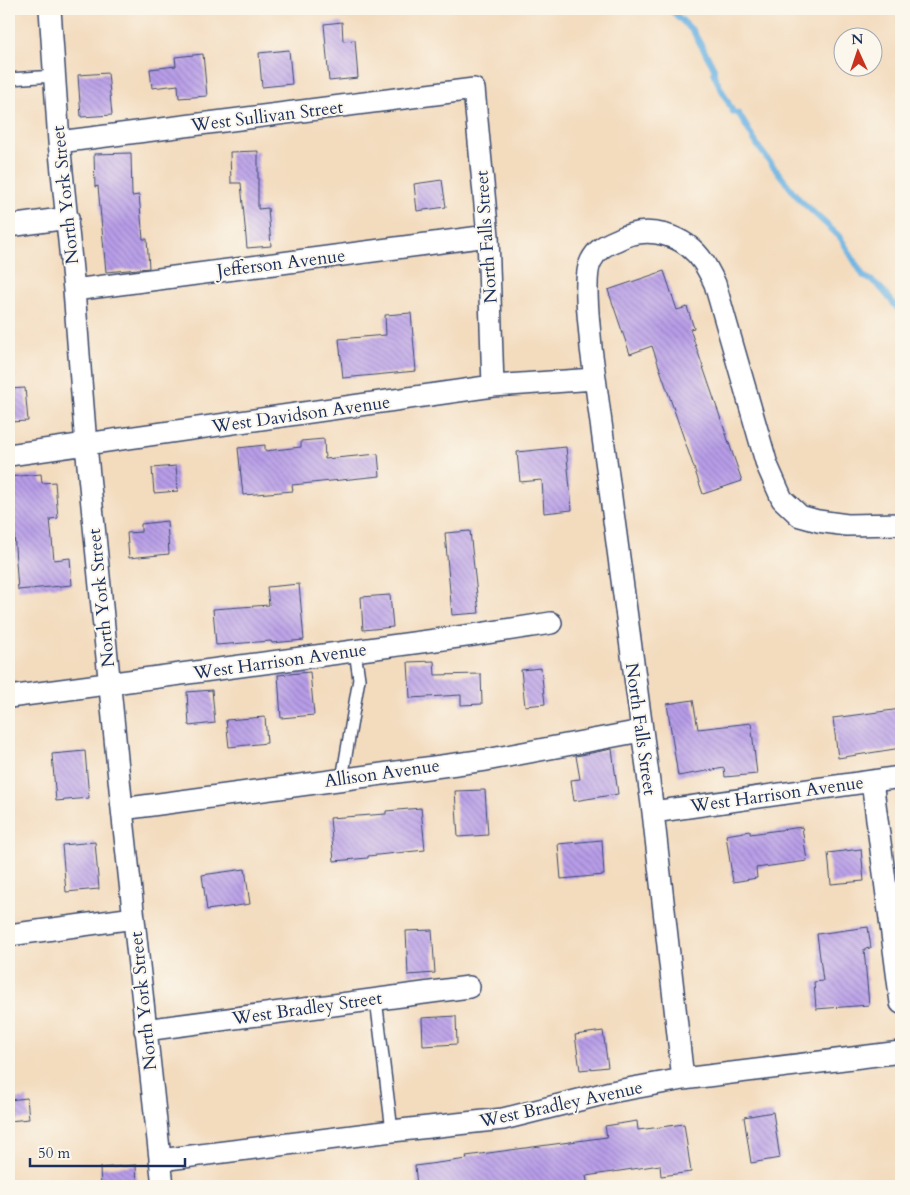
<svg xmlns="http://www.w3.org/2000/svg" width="910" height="1195" font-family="Cardo,serif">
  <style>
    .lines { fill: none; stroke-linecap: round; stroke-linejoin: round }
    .stream { stroke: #6bb2e2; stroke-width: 6 }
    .building { fill: url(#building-back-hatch) }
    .service-casing { stroke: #3b496c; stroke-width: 14 }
    .minor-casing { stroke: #3b496c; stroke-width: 24 }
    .service { stroke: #fff; stroke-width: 11 }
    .minor { stroke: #fff; stroke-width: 21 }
    .labels { text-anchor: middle; stroke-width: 4; stroke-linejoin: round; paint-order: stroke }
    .street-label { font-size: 18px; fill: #1b2f5e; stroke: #fbf7ec }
  </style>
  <defs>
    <pattern id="building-back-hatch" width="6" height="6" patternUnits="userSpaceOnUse" patternTransform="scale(1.25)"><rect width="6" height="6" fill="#b89de8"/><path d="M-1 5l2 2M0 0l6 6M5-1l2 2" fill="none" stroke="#9580bf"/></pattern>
  </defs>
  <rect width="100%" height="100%" fill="#fbf7ec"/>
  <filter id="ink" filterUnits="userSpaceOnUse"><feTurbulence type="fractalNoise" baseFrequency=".02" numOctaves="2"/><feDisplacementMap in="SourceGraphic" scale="10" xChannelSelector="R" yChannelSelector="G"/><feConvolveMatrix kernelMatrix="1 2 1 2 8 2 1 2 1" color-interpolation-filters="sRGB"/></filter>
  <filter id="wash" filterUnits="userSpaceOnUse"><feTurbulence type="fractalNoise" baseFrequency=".0096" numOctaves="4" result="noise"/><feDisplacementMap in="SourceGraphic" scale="20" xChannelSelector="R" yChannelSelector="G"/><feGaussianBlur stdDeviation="1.12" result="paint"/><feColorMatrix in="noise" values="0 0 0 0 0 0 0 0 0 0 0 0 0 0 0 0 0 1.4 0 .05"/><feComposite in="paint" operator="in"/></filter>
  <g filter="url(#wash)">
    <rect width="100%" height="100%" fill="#f3dbbe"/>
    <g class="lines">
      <path class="stream" d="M 670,9 L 693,31 L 714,68 L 714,75 L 733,112 L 739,114 L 759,148 L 799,199 L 840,237 L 864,277 C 880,282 891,301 901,313"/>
    </g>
    <g id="blocks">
      <path class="building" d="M 342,22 L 343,41 L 355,40 L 358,78 L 329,81 L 324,24 Z
        M 289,50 L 292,84 L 262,87 L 259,53 Z
        M 203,54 L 207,96 L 179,98 L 178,85 L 152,88 L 150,69 L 176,66 L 175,57 Z
        M 108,73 L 112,115 L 81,117 L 78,75 Z
        M 258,151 L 258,209 L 268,208 L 271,246 L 247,248 L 241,183 L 231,183 L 230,152 Z
        M 131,153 L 132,196 L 139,195 L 143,239 L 147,239 L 149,268 L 106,272 L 98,186 L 95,187 L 94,154 Z
        M 442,180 L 446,207 L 417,211 L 414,184 Z
        M 664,271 L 677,310 L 687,307 L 694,328 L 690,329 L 742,481 L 703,494 L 652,346 L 630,354 L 608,290 Z
        M 411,313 L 416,371 L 343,378 L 339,339 L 386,335 L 385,315 Z
        M 25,388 L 28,421 L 9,422 L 9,389 Z
        M 324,439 L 325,459 L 378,454 L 380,476 L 292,485 L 293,491 L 243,495 L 238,448 L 265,445 L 265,451 L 301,447 L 301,441 Z
        M 566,447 L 572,510 L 544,513 L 542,480 L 520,482 L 517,452 Z
        M 176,466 L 178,491 L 154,493 L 152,468 Z
        M 41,474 L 42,483 L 55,482 L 58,518 L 50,519 L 54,560 L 70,558 L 72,585 L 18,590 L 14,533 L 9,533 L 9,477 Z
        M 167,521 L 169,554 L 129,558 L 127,533 L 141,532 L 141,524 Z
        M 470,531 L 479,613 L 452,615 L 445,533 Z
        M 299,584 L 304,640 L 272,643 L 271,641 L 216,645 L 213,609 L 269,605 L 267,587 Z
        M 390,595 L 393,627 L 363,630 L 361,597 Z
        M 434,661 L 435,675 L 481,674 L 482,704 L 461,705 L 461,695 L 410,698 L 408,662 Z
        M 541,668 L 545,704 L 525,706 L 521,670 Z
        M 310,672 L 314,715 L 281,718 L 278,675 Z
        M 212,690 L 215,723 L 189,726 L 187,692 Z
        M 693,700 L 698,729 L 751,723 L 757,774 L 725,777 L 724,768 L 678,776 L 667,704 Z
        M 901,709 L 901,748 L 838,758 L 833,718 Z
        M 265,717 L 267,743 L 229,747 L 226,720 Z
        M 612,749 L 618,794 L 574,801 L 571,780 L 580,779 L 576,756 Z
        M 85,751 L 89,798 L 56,801 L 52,754 Z
        M 485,790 L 488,835 L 458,837 L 455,791 Z
        M 421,808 L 425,850 L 368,856 L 368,858 L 334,861 L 330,818 L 386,814 L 386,811 Z
        M 802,827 L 807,861 L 756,868 L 757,878 L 733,882 L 726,835 L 750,831 L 750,834 Z
        M 602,840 L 604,875 L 561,879 L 558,844 Z
        M 95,842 L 99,889 L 66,892 L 62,845 Z
        M 861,849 L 864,881 L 831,884 L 828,853 Z
        M 245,869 L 250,904 L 207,910 L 202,875 Z
        M 868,927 L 871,948 L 864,949 L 869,1005 L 816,1009 L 814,982 L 823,981 L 817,934 Z
        M 432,930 L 435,973 L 408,975 L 406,931 Z
        M 456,1016 L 457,1044 L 423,1046 L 422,1018 Z
        M 603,1031 L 608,1067 L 580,1070 L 575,1035 Z
        M 27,1098 L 29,1119 L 9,1121 L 9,1100 Z
        M 773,1112 L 780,1158 L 751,1163 L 744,1117 Z
        M 637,1121 L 638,1130 L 684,1124 L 691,1172 L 661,1176 L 660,1165 L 586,1176 L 588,1186 L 417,1186 L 415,1166 L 467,1159 L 466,1156 L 607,1137 L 605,1126 Z
        M 136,1165 L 137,1186 L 101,1186 L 100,1168 Z"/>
    </g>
  </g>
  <g filter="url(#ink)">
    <use href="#blocks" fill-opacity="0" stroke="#3b496c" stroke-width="1"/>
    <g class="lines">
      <g class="service-casing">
        <path id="service" d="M 9,79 L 55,76
          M 342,779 L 359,679 L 355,651
          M 376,999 L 392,1131"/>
      </g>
      <g class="minor-casing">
        <path id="minor" d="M 50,9 L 59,142 L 74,290 L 86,445 L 122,809 L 163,1186
          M 59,142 L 474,89 L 488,236 L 493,386
          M 9,226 L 68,218
          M 74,290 L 488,236
          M 9,455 L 493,386 L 595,379
          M 9,697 L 473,635 L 551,623
          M 872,781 L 901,1003
          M 122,809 L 486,760 L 641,731
          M 653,812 L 901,777
          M 9,935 L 134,918
          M 145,1030 L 469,987
          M 683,1079 L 653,812 L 591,348 C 590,328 582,278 591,261 C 597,249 605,245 617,240 C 647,224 685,234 704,263 C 708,270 712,277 715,284 L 767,465 L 782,499 L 800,516 L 818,521 L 847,525 L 901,524
          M 160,1160 L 392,1131 L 503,1119 L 611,1092 L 683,1079 L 901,1052"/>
      </g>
      <use href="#service" class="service"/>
      <use href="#minor" class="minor"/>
    </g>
  </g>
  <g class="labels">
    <g class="street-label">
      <text transform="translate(267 116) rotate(-7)" y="6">West Sullivan Street</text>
      <text transform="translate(65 195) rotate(-96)" y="6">North York Street</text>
      <text transform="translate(486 237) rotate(-94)" y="6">North Falls Street</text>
      <text transform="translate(281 263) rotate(-7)" y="6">Jefferson Avenue</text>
      <text transform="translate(301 414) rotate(-8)" y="6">West Davidson Avenue</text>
      <text transform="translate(101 598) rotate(-96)" y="6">North York Street</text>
      <text transform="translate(280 661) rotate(-8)" y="6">West Harrison Avenue</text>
      <text transform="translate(641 729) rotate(82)" y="6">North Falls Street</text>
      <text transform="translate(382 773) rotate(-8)" y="6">Allison Avenue</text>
      <text transform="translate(777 794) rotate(-8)" y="6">West Harrison Avenue</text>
      <text transform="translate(143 1001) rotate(-96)" y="6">North York Street</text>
      <text transform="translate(307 1008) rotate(-8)" y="6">West Bradley Street</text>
      <text transform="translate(561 1104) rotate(-12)" y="6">West Bradley Avenue</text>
    </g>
  </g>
  <rect width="910" height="1195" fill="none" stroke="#fbf7ec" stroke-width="30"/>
  <g transform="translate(858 52) rotate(357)"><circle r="24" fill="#fbf7ec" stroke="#a1a7b3"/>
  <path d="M0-4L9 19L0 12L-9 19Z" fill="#c8321e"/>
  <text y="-8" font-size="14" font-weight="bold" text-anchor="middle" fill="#1b2f5e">N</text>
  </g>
  <path d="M30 1158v8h155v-8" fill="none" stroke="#1b2f5e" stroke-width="2.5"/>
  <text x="38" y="1158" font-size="15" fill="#1b2f5e" stroke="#fbf7ec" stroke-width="4" paint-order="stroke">50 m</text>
</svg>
